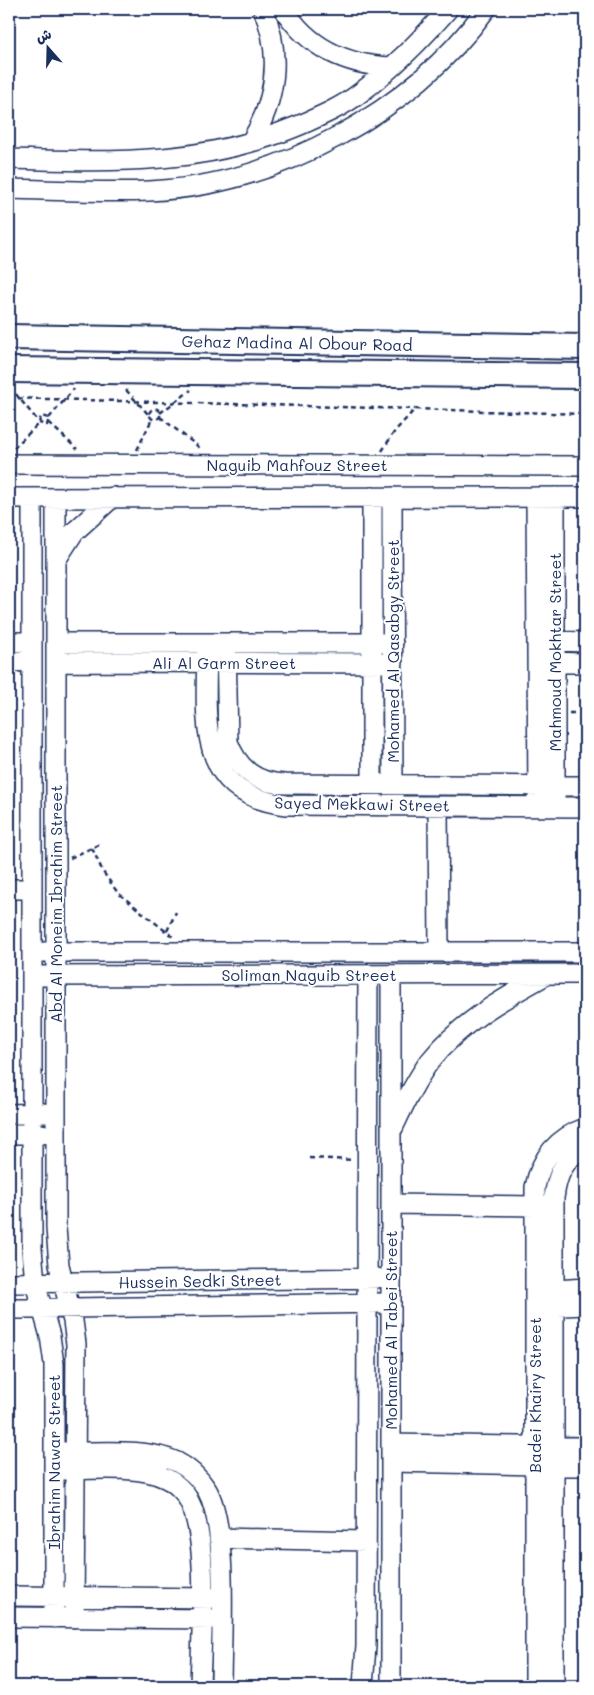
<svg xmlns="http://www.w3.org/2000/svg" width="594" height="1695" font-family="Mali,'Playpen Sans Arabic',sans-serif">
  <style>
    .lines { fill: none; stroke-linecap: round; stroke-linejoin: round }
    .minor-casing { stroke: #1b2f5e; stroke-width: 22 }
    .major-casing { stroke: #1b2f5e; stroke-width: 28 }
    .path { stroke: #1b2f5e; stroke-width: 2.5; stroke-dasharray: 5 4; stroke-linecap: butt }
    .minor { stroke: #fff; stroke-width: 19 }
    .major { stroke: #fff; stroke-width: 24 }
    .labels { text-anchor: middle; stroke-width: 4; stroke-linejoin: round; paint-order: stroke }
    .street-label { font-size: 16px; fill: #1b2f5e; stroke: #fff }
  </style>
  <rect width="100%" height="100%" fill="#fff"/>
  <filter id="ink" filterUnits="userSpaceOnUse"><feTurbulence type="fractalNoise" baseFrequency=".02" numOctaves="2"/><feDisplacementMap in="SourceGraphic" scale="10" xChannelSelector="R" yChannelSelector="G"/><feConvolveMatrix kernelMatrix="1 2 1 2 8 2 1 2 1" color-interpolation-filters="sRGB"/></filter>
  <g filter="url(#ink)">
    <g class="lines">
      <g class="minor-casing">
        <path id="minor" d="M 284,9 C 308,48 347,65 391,67
          M 251,142 C 276,100 282,54 263,9
          M 9,159 C 112,162 203,166 300,125 C 321,116 342,107 360,93 C 392,69 422,39 448,9
          M 9,189 C 55,190 103,193 149,191 C 278,185 411,112 486,9
          M 9,464 L 585,466
          M 392,497 L 393,797
          M 536,497 L 538,798
          M 555,497 L 555,798
          M 9,498 L 585,497
          M 32,498 L 32,1249 L 35,1283 L 50,1336 L 54,1364 L 54,1618
          M 56,498 L 56,1228 L 59,1265 L 73,1321 L 76,1344 L 74,1618
          M 56,560 L 74,532 L 113,497
          M 555,641 L 585,642
          M 9,642 L 32,642
          M 56,643 L 393,643
          M 207,643 C 207,714 192,795 287,805 L 585,807
          M 226,643 L 228,742 C 238,769 256,783 285,784 L 585,786
          M 9,662 L 32,661
          M 56,662 L 393,663
          M 544,662 L 585,663
          M 372,796 L 372,497
          M 438,806 L 439,952
          M 9,889 L 32,889
          M 44,952 L 585,952
          M 391,975 L 391,1686
          M 43,976 L 585,974
          M 9,1114 L 44,1113
          M 393,1128 C 404,1105 415,1081 430,1061 C 462,1021 503,999 546,975
          M 9,1134 L 42,1134
          M 391,1204 L 534,1206
          M 9,1283 L 377,1278
          M 542,1291 L 585,1288
          M 541,1307 L 585,1305
          M 9,1309 L 380,1303
          M 391,1444 L 585,1447
          M 64,1452 C 99,1453 144,1447 177,1462 C 189,1468 200,1479 207,1490 C 229,1529 221,1639 221,1686
          M 391,1462 L 585,1466
          M 63,1470 C 93,1470 138,1465 165,1478 C 175,1482 185,1492 189,1501 C 210,1541 201,1639 200,1686
          M 219,1538 L 366,1541
          M 9,1596 L 214,1598
          M 9,1617 L 212,1619
          M 363,1686 L 366,1646 L 368,975
          M 535,1686 L 535,1187 C 541,1158 557,1138 585,1128
          M 554,1686 L 554,1198 C 557,1174 564,1159 585,1147"/>
      </g>
      <g class="major-casing">
        <path id="major" d="M 9,337 L 585,347
          M 9,370 L 585,376"/>
      </g>
      <path class="path" d="M 10,387 L 38,421
        M 126,390 L 149,415
        M 9,398 L 415,409
        M149.5 414a5.5 5.5 0 1 1 11 0a5.5 5.5 0 1 1-11 0Z
        M 160,413 L 191,390
        M 160,417 L 200,448
        M 49,418 L 74,389
        M 49,423 L 77,449
        M 14,448 L 39,423 L 41,416 L 49,418 L 47,425 L 39,423
        M 137,450 L 152,419
        M 382,451 L 395,431 L 415,409 L 585,414
        M 569,713 L 585,713
        M 92,848 L 103,872 L 118,893 L 173,937
        M 70,858 L 100,844
        M 167,931 L 176,912
        M 309,1158 L 354,1160"/>
      <use href="#minor" class="minor"/>
      <use href="#major" class="major"/>
    </g>
  </g>
  <g class="labels">
    <g class="street-label">
      <text transform="translate(297 343) rotate(1)" y="6">Gehaz Madina Al Obour Road</text>
      <text x="297" y="471">Naguib Mahfouz Street</text>
      <text transform="translate(393 651) rotate(-90)" y="6">Mohamed Al Qasabgy Street</text>
      <text transform="translate(555 652) rotate(-90)" y="6">Mahmoud Mokhtar Street</text>
      <text x="224" y="669">Ali Al Garm Street</text>
      <text transform="translate(362 804) rotate(1)" y="6">Sayed Mekkawi Street</text>
      <text transform="translate(56 904) rotate(-90)" y="6">Abd Al Moneim Ibrahim Street</text>
      <text x="309" y="981">Soliman Naguib Street</text>
      <text transform="translate(200 1281) rotate(-1)" y="6">Hussein Sedki Street</text>
      <text transform="translate(391 1330) rotate(-90)" y="6">Mohamed Al Tabei Street</text>
      <text transform="translate(535 1395) rotate(-90)" y="6">Badei Khairy Street</text>
      <text transform="translate(54 1462) rotate(-90)" y="6">Ibrahim Nawar Street</text>
    </g>
  </g>
  <rect width="594" height="1695" fill="none" stroke="#fff" stroke-width="30"/>
  <rect x="15" y="15" width="564" height="1665" fill="none" stroke="#1b2f5e" stroke-width="2" filter="url(#ink)"/>
  <g transform="translate(48 48) rotate(340)" stroke="#ffffff" stroke-width="4" paint-order="stroke">
  <path d="M0-4L9 19L0 12L-9 19Z" fill="#1b2f5e"/>
  <text y="-8" font-size="14" font-weight="bold" text-anchor="middle" fill="#1b2f5e">ش</text>
  </g>
</svg>
